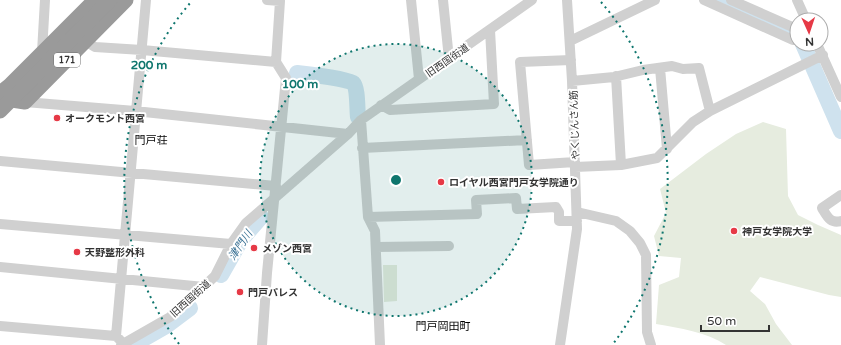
<svg xmlns="http://www.w3.org/2000/svg" width="841" height="345" font-family="'Varela Round','Noto Sans JP',sans-serif">
  <style>
    .green { fill: #e6ecdf }
    .lines { fill: none; stroke-linecap: round; stroke-linejoin: round }
    .river { stroke: #cfe2ee; stroke-width: 16 }
    .minor { stroke: #d0d0d0; stroke-width: 10 }
    .highway { stroke: #9a9a9a; stroke-width: 15 }
    .highway-bridge { stroke: #9a9a9a; stroke-width: 15 }
    .ring { fill: none; stroke: #0f766e; stroke-width: 2; stroke-dasharray: 2 4 }
    .poi-dot { fill: #e63946; stroke: #fff; stroke-width: 1.5 }
    .labels { text-anchor: middle; stroke-width: 4; stroke-linejoin: round; paint-order: stroke }
    .shield { fill: #fff; stroke: #707070; stroke-width: 1 }
    .shield-label { font-size: 9px; font-weight: bold; fill: #333 }
    .street-label { font-size: 10px; fill: #333; stroke: #fff }
    .poi-label { font-size: 10px; font-weight: bold; fill: #333; stroke: #fff; text-anchor: start }
    .neighbourhood-label { font-size: 11px; fill: #000; stroke: #fff }
    .water-label { font-size: 11px; font-style: italic; fill: #3f7597; stroke: #fff }
    .centre { fill: #0f766e; stroke: #fff; stroke-width: 2 }
    .ring-label { font-size: 12px; text-anchor: middle; font-weight: bold; fill: #0f766e; stroke: #fff; stroke-width: 4; stroke-linejoin: round; paint-order: stroke }
  </style>
  <rect width="100%" height="100%" fill="#fff"/>
  <path class="green" d="M 763,122 L 786,129 L 788,196 L 798,215 L 818,225 L 841,235 L 841,297 L 829,295 L 760,277 L 750,291 L 765,304 L 776,324 L 792,345 L 726,345 C 706,332 680,328 656,324 L 659,285 L 679,277 L 681,258 L 659,256 L 654,236 L 666,213 L 660,189 L 706,154 L 736,134 Z
    M 383,265 L 397,265 L 397,301 L 384,302 Z"/>
  <g class="lines">
    <path class="river" d="M 719,0 L 797,35
      M 803,44 L 841,131
      M 297,73 C 306,74 349,79 353,83 C 358,88 357,109 358,117
      M 221,275 L 241,240 L 261,217
      M 133,345 L 166,326 L 190,308"/>
    <path class="minor" d="M 411,0 L 419,79
      M 443,0 L 449,59
      M 704,0 L 793,40
      M 731,0 L 797,29
      M 797,0 L 806,20
      M 85,41 L 95,47 L 142,50 L 276,62
      M 570,41 L 655,0
      M 817,44 L 841,97
      M 44,54 L 42,52 L 45,0
      M 571,60 L 520,62 L 529,165 L 575,162
      M 660,68 L 667,149
      M 616,76 L 621,165
      M 572,81 L 614,77 L 643,70 L 672,66 L 683,69 L 699,68 L 710,111
      M 25,102 L 135,111 L 348,134
      M 381,105 L 390,110 L 494,104 L 490,30
      M 361,120 L 368,217 L 375,231 L 380,345
      M 362,148 L 527,140
      M 0,161 L 276,186
      M 575,167 L 621,165 L 657,158 L 693,122 L 710,111 L 823,55
      M 841,195 L 822,208 C 827,216 830,224 841,221
      M 577,212 L 616,221 L 630,231 L 640,243 L 646,255 L 647,332 L 651,345
      M 368,217 L 477,214 L 476,200 L 516,198 L 517,209 L 556,207 L 559,212 L 559,221 L 577,221
      M 0,224 L 231,244
      M 376,247 L 449,246
      M 0,267 L 204,287
      M 0,326 L 116,336 L 120,340
      M 116,336 L 146,0
      M 121,345 L 170,317 L 199,291 L 215,276 L 231,244 L 246,223 L 348,134 L 361,120 L 532,0
      M 262,345 L 267,273 L 286,78 L 276,62 L 280,1 L 267,0
      M 560,345 L 577,229 L 572,81 L 567,0"/>
    <path class="highway" d="M 0,93 L 10,85 L 95,0
      M 1,101 L 12,100 L 25,102 L 126,0"/>
    <path class="highway-bridge" d="M 0,111 L 110,0"/>
  </g>
  <circle cx="396" cy="180" r="136" fill="#0f766e" fill-opacity=".12"/>
  <g class="ring">
    <circle cx="396" cy="180" r="136"/>
    <path d="M179 344A272 272 0 0 1 191 2M601 2A272 272 0 0 1 613 344"/>
  </g>
  <g class="poi-dot">
    <circle cx="57" cy="118" r="4"/>
    <circle cx="441" cy="182" r="4"/>
    <circle cx="734" cy="231" r="4"/>
    <circle cx="254" cy="248" r="4"/>
    <circle cx="77" cy="252" r="4"/>
    <circle cx="240" cy="292" r="4"/>
  </g>
  <g class="labels">
    <rect class="shield" x="54" y="53" width="26" height="14" rx="3"/>
    <g class="shield-label">
      <text x="67" y="63">171</text>
    </g>
    <g class="street-label">
      <text transform="translate(447 60) rotate(-35)" y="4">旧西国街道</text>
      <text transform="translate(574 125) rotate(-92)" y="4">やくじんさん筋</text>
      <text transform="translate(190 298) rotate(-42)" y="4">旧西国街道</text>
    </g>
    <g class="poi-label">
      <text x="65" y="122">オークモント西宮</text>
      <text x="449" y="186">ロイヤル西宮門戸女学院通り</text>
      <text x="742" y="235">神戸女学院大学</text>
      <text x="262" y="252">メゾン西宮</text>
      <text x="85" y="256">天野整形外科</text>
      <text x="248" y="296">門戸パレス</text>
    </g>
    <g class="neighbourhood-label">
      <text x="151" y="144">門戸荘</text>
      <text x="443" y="330">門戸岡田町</text>
    </g>
    <g class="water-label">
      <text transform="translate(240 245) rotate(-56)" y="4">津門川</text>
    </g>
  </g>
  <circle cx="396" cy="180" r="6" class="centre"/>
  <g class="ring-label">
    <text x="149" y="69">200 m</text>
    <text x="300" y="88">100 m</text>
  </g>
  <g transform="translate(809 32) rotate(177)"><circle r="19" fill="#ffffff" stroke="#adadad"/>
  <path d="M0-3L7 15L0 10L-7 15Z" fill="#e63946"/>
  <text y="-6" font-size="11" font-weight="bold" text-anchor="middle" fill="#333333">N</text>
  </g>
  <path d="M701 325v6h68v-6" fill="none" stroke="#333333" stroke-width="2"/>
  <text x="707" y="325" font-size="12" fill="#333333" stroke="#ffffff" stroke-width="3" paint-order="stroke">50 m</text>
</svg>
